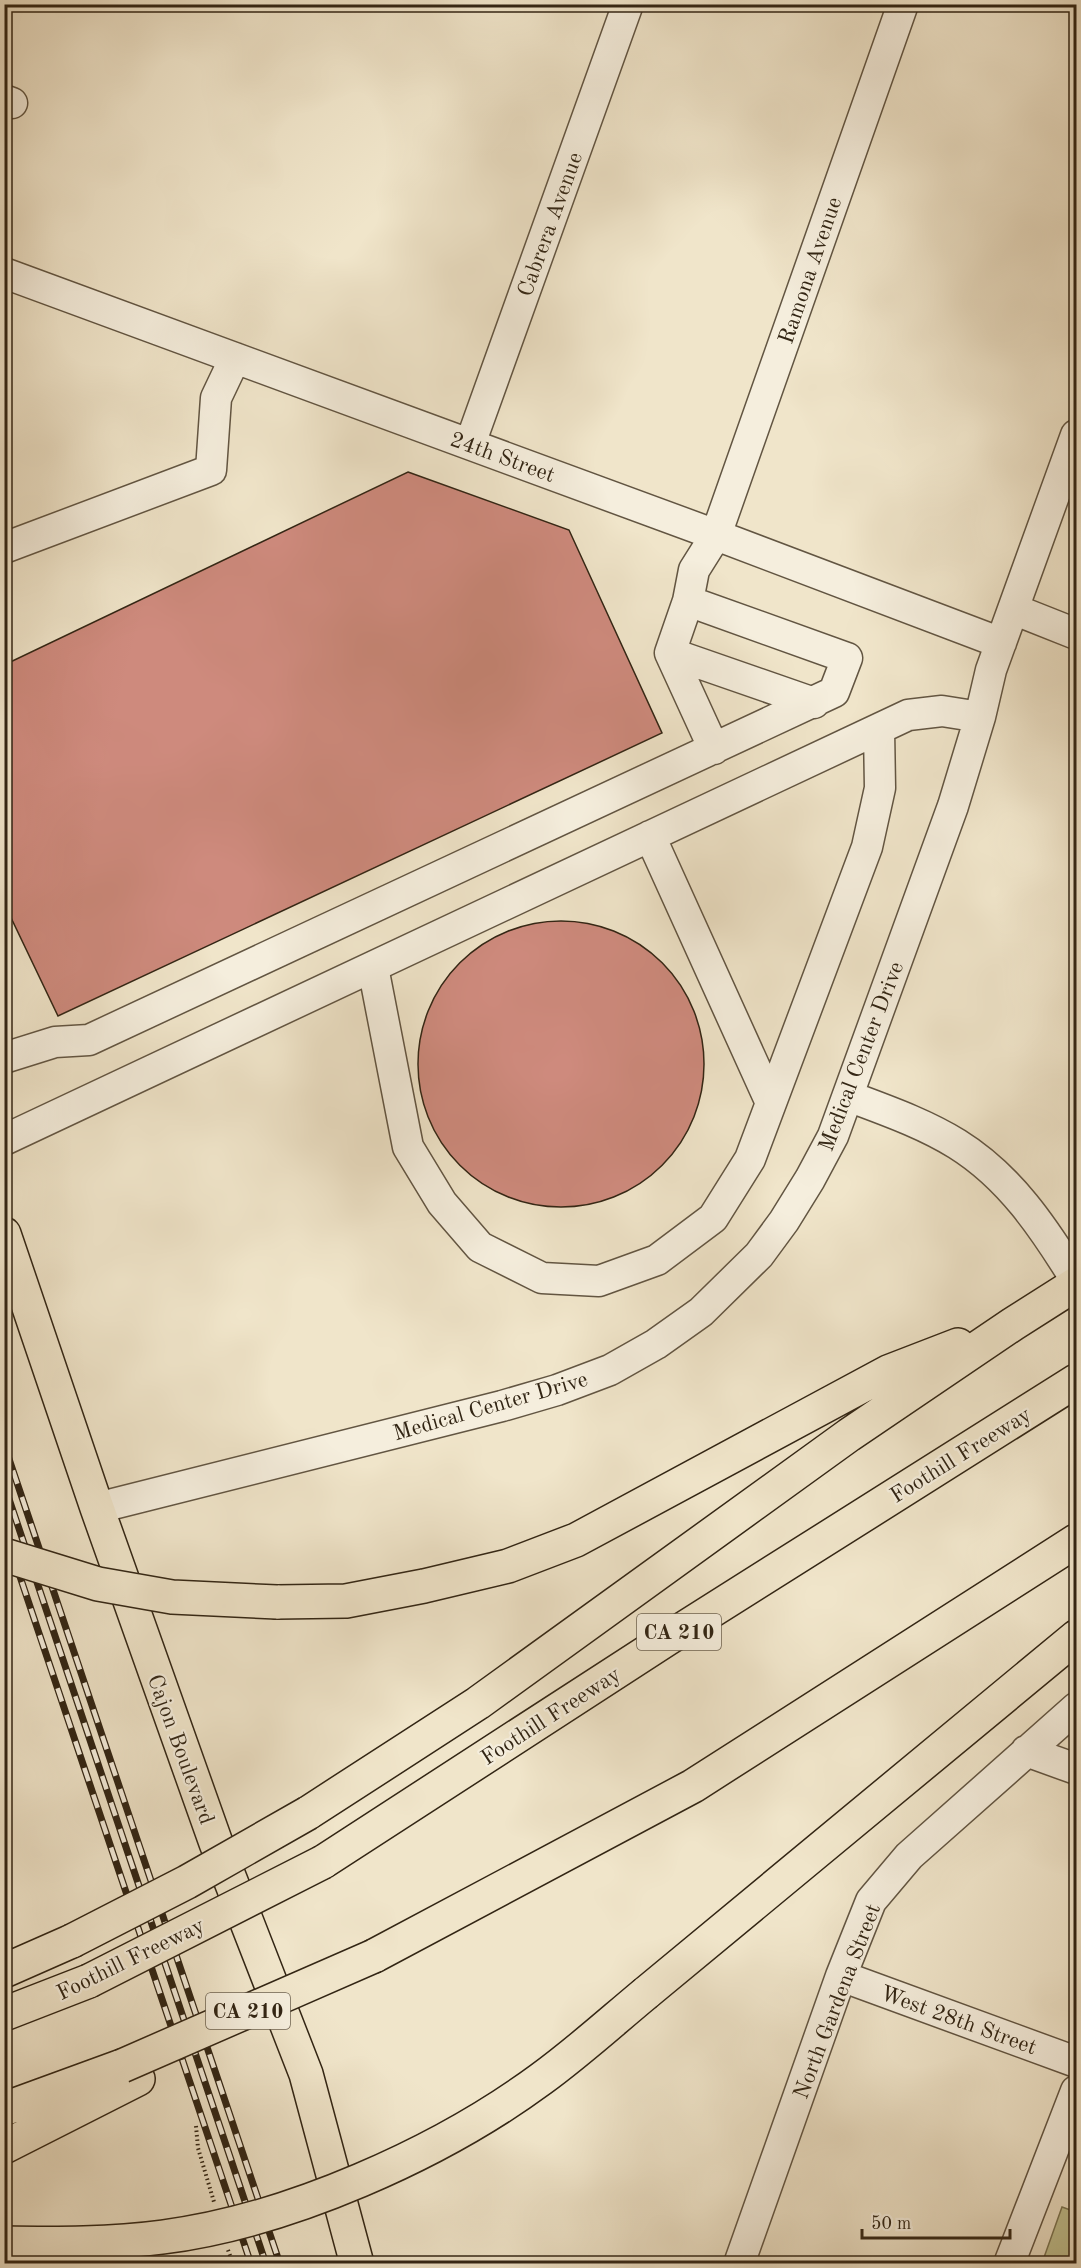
<svg xmlns="http://www.w3.org/2000/svg" width="1081" height="2268" font-family="'Old Standard TT',serif">
  <style>
    .green { fill: #c1c291; stroke: #7a7452; stroke-width: 1.5 }
    .building { fill: #ce8a7d; stroke: #322514; stroke-width: 1.5 }
    .lines { fill: none; stroke-linecap: round; stroke-linejoin: round }
    .minor-casing { stroke: #625542; stroke-width: 33 }
    .major-casing { stroke: #322514; stroke-width: 36 }
    .highway-casing { stroke: #322514; stroke-width: 36 }
    .path { stroke: #322514; stroke-width: 4; stroke-dasharray: 1.5 3; stroke-linecap: butt }
    .minor { stroke: #f5eedd; stroke-width: 30 }
    .major { stroke: #f0e5ca; stroke-width: 33 }
    .highway { stroke: #f0e5ca; stroke-width: 33 }
    .rail-casing { stroke: #322514; stroke-width: 7 }
    .rail { stroke: #f5eedd; stroke-width: 4.5; stroke-dasharray: 14; stroke-linecap: butt }
    .highway-bridge-casing { stroke: #322514; stroke-width: 36; stroke-linecap: butt }
    .highway-bridge { stroke: #f0e5ca; stroke-width: 33 }
    .labels { text-anchor: middle; stroke-width: 4.5; stroke-linejoin: round; paint-order: stroke }
    .shield { fill: #f5eedd; stroke: #6c6150; stroke-width: 1.5 }
    .shield-label { font-size: 21px; font-weight: bold; fill: #322514 }
    .street-label { font-size: 22px; fill: #322514; stroke: #f5eedd }
  </style>
  <rect width="100%" height="100%" fill="#f0e5ca"/>
  <filter id="stains"><feTurbulence type="fractalNoise" baseFrequency=".00333" numOctaves="4"/><feColorMatrix values="0 0 0 0 .2 0 0 0 0 .09 0 0 0 0 .02 0 0 0 .5 -.17"/></filter>
  <radialGradient id="worn" r=".72"><stop offset=".6" stop-color="#630" stop-opacity="0"/><stop offset="1" stop-color="#630" stop-opacity=".3"/></radialGradient>
  <path class="green" d="M 1062,2207 L 1076,2212 L 1076,2263 L 1042,2263 Z"/>
  <path class="building" d="M 408,472 L 569,530 L 662,733 L 58,1016 L 4,903 L 4,665 Z
    M418 1064a143 143 0 1 1 286 0a143 143 0 1 1-286 0Z"/>
  <g class="lines">
    <g class="minor-casing">
      <path id="minor" d="M 4,100 L 12,103
        M 4,273 L 716,535 L 1001,643
        M 470,444 L 628,4
        M 4,548 L 211,470 L 216,398 L 235,358
        M 688,601 L 670,653 L 714,749
        M 1013,609 L 1076,634
        M 670,653 L 814,703
        M 650,836 L 771,1103
        M 373,967 L 408,1147 L 442,1203 L 480,1247 L 542,1278 L 599,1281 L 657,1260 L 713,1218 L 750,1159 L 867,847 L 880,788 L 879,729
        M 4,1058 L 55,1042 L 89,1040 L 834,692 L 847,658 L 688,601 L 694,570 L 716,535 L 903,4
        M 848,1096 C 885,1110 923,1123 957,1144 C 1010,1177 1044,1228 1076,1280
        M 4,1140 L 908,715 L 942,711 L 980,717
        M 97,1508 L 502,1406 L 557,1390 L 610,1370 L 656,1344 L 701,1312 L 759,1255 L 784,1221 L 810,1179 L 833,1136 L 953,806 L 980,717 L 991,670 L 1076,435
        M 1026,1751 L 1076,1769
        M 841,1976 L 1076,2062
        M 739,2264 L 841,1976 L 871,1901 L 909,1856 L 1076,1708
        M 1009,2264 L 1076,2091"/>
    </g>
    <g class="major-casing">
      <path id="major" d="M 4,1234 L 97,1508 L 216,1843 L 306,2074 L 357,2264"/>
    </g>
    <g class="highway-casing">
      <path id="highway" d="M 277,1602 L 346,1601 L 424,1586 L 508,1566 L 576,1540 L 888,1372 L 958,1345
        M 308,1813 L 478,1703 L 849,1435 L 1013,1324 L 1076,1284
        M 323,1862 L 667,1639 L 1076,1381
        M 374,1956 L 693,1786 L 1076,1541
        M 4,1971 L 72,1941
        M 646,1993 L 1076,1637
        M 4,2014 L 89,1981
        M 4,2109 L 122,2066
        M 4,2147 L 138,2079"/>
    </g>
    <path class="path" d="M 196,2126 L 198,2148 L 214,2202
      M 228,2250 L 233,2264"/>
    <use href="#minor" class="minor"/>
    <use href="#major" class="major"/>
    <use href="#highway" class="highway"/>
    <g class="rail-casing">
      <path id="rail" d="M 4,1444 L 280,2264
        M 4,1484 L 266,2264
        M 4,1529 L 251,2264"/>
    </g>
    <use href="#rail" class="rail"/>
    <g class="highway-bridge-casing">
      <path id="highway-bridge" d="M 4,1555 L 98,1584 L 172,1597 L 277,1602
        M 72,1941 L 187,1882 L 308,1813
        M 89,1981 L 323,1862
        M 122,2066 L 374,1956
        M 4,2243 C 58,2244 110,2244 163,2237 C 288,2221 439,2154 541,2079 C 577,2053 611,2022 646,1993"/>
    </g>
    <use href="#highway-bridge" class="highway-bridge"/>
  </g>
  <g class="labels">
    <g class="shield">
      <rect x="637" y="1614" width="84" height="36" rx="4.5"/>
      <rect x="206" y="1993" width="84" height="36" rx="4.5"/>
    </g>
    <g class="shield-label">
      <text x="679" y="1639">CA 210</text>
      <text x="248" y="2018">CA 210</text>
    </g>
    <g class="street-label">
      <text transform="translate(549 224) rotate(-70)" y="8">Cabrera Avenue</text>
      <text transform="translate(809 270) rotate(-71)" y="8">Ramona Avenue</text>
      <text transform="translate(503 456) rotate(20)" y="8">24th Street</text>
      <text transform="translate(860 1056) rotate(-69)" y="8">Medical Center Drive</text>
      <text transform="translate(490 1405) rotate(-16)" y="8">Medical Center Drive</text>
      <text transform="translate(960 1454) rotate(-32)" y="8">Foothill Freeway</text>
      <text transform="translate(550 1715) rotate(-33)" y="8">Foothill Freeway</text>
      <text transform="translate(182 1749) rotate(70)" y="8">Cajon Boulevard</text>
      <text transform="translate(130 1958) rotate(-26)" y="8">Foothill Freeway</text>
      <text transform="translate(836 2001) rotate(-69)" y="8">North Gardena Street</text>
      <text transform="translate(959 2019) rotate(20)" y="8">West 28th Street</text>
    </g>
  </g>
  <rect width="1081" height="2268" fill="none" stroke="#f0e5ca" stroke-width="24"/>
  <rect x="6" y="6" width="1069" height="2256" fill="none" stroke="#322514" stroke-width="3"/>
  <rect x="12" y="12" width="1057" height="2244" fill="none" stroke="#322514" stroke-width="1.5"/>
  <path d="M862 2229v9h148v-9" fill="none" stroke="#322514" stroke-width="3"/>
  <text x="871" y="2229" font-size="18" fill="#322514" stroke="#f5eedd" stroke-width="4.5" paint-order="stroke">50 m</text>
  <rect width="100%" height="100%" filter="url(#stains)"/>
  <rect width="100%" height="100%" fill="url(#worn)"/>
</svg>
